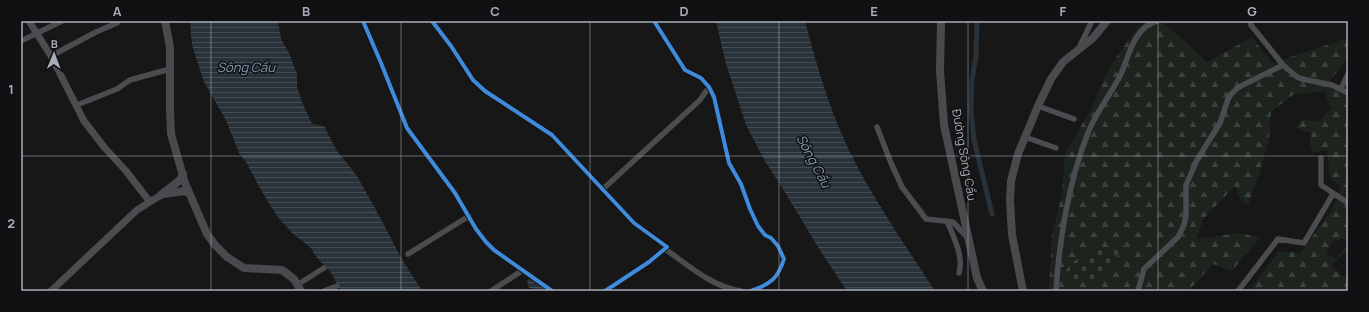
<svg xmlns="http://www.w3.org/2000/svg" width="1369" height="312" font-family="Manrope,sans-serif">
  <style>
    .forest { fill: url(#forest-firs) }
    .cemetery { fill: url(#cemetery-stones) }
    .water { fill: url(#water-rules) }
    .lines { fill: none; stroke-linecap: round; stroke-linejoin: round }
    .canal { stroke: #2a3239; stroke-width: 5 }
    .minor { stroke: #4b4c50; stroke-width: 5.5 }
    .tertiary { stroke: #4b4c50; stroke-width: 7 }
    .secondary { stroke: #4a4a4e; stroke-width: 8 }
    .cycleway-casing { stroke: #111113; stroke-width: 6 }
    .cycleway { stroke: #408adc; stroke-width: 4 }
    .grid { fill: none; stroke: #a8adb8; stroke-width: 1; stroke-opacity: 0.55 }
    .labels { text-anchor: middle; stroke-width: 3; stroke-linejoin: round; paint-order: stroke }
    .street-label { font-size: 12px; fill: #a8adb8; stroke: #111113 }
    .water-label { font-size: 13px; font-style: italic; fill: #7f9bb3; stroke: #111113 }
    .neatline { fill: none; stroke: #a8adb8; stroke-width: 1.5 }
    .grid-label { font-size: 13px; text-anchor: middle; font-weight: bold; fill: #a8adb8 }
  </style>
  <defs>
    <pattern id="forest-firs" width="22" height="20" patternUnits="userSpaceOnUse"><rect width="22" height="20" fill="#1d241e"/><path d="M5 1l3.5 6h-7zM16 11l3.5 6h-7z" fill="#3b413d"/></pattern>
    <pattern id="cemetery-stones" width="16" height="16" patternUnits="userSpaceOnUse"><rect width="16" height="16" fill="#1d241e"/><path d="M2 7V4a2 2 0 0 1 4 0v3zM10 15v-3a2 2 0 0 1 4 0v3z" fill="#3b413d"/></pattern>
    <pattern id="water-rules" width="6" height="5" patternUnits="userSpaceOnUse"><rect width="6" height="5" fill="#2a3239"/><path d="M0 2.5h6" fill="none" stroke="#464d54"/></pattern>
  </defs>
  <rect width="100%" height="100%" fill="#171717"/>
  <path class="forest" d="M 1148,21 L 1160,21 L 1180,37 L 1207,62 L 1252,37 L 1272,63 L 1348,38 L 1348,58 L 1328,83 L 1348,97 L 1348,238 L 1333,241 L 1326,254 L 1337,259 L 1344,248 L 1348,249 L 1331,266 L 1345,277 L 1348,272 L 1348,291 L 1249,291 L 1279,251 L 1301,253 L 1330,212 L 1341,187 L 1330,177 L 1327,150 L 1312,152 L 1310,147 L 1311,133 L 1296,128 L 1301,120 L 1319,121 L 1331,108 L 1324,91 L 1294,94 L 1271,112 L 1269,139 L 1256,184 L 1248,205 L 1242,203 L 1235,186 L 1204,218 L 1196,239 L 1238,233 L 1260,237 L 1232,271 L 1213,264 L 1188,291 L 1049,291 L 1052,235 L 1062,194 L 1065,154 L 1093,105 L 1109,68 L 1137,28 Z"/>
  <path class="cemetery" d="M 1118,244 L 1124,246 L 1123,247 L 1101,279 L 1092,284 L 1070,278 L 1066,271 C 1067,269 1068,267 1069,266 C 1076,257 1107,247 1118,244 Z"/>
  <path class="water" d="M 190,21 L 278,21 L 281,39 L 289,53 L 297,74 L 297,87 L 302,102 L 312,124 L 324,126 L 337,151 L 357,176 L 382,221 L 400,256 L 422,291 L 341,291 L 330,271 L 317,258 L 310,247 L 292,233 L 277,216 L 261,190 L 246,162 L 239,153 L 226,120 L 204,82 L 192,45 Z
    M 716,21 L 805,21 C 818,70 832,119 856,164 C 879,208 908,249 935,291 L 847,291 L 818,247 L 778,181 L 766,163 L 746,125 L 726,64 Z
    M 530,278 L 536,281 L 541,286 L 545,287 L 549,291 L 534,291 L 533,288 L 529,288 L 527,281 Z"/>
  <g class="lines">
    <path class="canal" d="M 977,21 L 976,56 L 972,80 L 971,110 L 974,140 L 992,214"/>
    <path class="minor" d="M 363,21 L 381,63 L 407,128 L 455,193 L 476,229 L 486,242 L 494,250 L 552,291
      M 432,21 L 451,46 L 473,80 L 485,91 L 552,135 L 634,223 L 667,247 L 649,262 L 605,291
      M 654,21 L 685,70 L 701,78 L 709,87 L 714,97 L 729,163 L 741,184 L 750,209 L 758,226 L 765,235 L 771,238 L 778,246 L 784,259 C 778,278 771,284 751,291
      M 1250,21 L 1251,25 L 1283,65 L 1297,77 L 1302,79 L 1332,85 L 1348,93
      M 21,41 L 62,21
      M 1079,48 L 1092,21
      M 51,56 L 96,32 L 117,23
      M 1341,89 L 1348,74
      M 77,105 L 117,89 L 130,80 L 170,69
      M 1038,106 L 1074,119
      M 877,127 L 891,163 L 902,187 L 926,219 L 953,222 L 967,237
      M 1025,137 L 1056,148
      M 1321,158 L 1321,185 L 1348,203
      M 603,189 L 700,100 L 709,87
      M 947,221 C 953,236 964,256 959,273
      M 665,249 C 688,265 712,287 741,291
      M 408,254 L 469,216
      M 297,285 L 324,268
      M 324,291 L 337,286
      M 491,291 L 523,270
      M 1056,291 C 1059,240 1069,181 1088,133 C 1096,112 1111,94 1121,74 C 1129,56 1134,27 1157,21
      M 1138,291 L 1144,269 L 1178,237 L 1184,225 L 1186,216 L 1186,185 L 1197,160 L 1220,123 L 1228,99 L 1231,94 L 1239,87 L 1283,65
      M 1238,291 L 1278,239 L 1304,243 L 1333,194"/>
    <path class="tertiary" d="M 29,21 L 51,56 L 84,121 L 104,147 L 126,171 L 150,202
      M 51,291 L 137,210 L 161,195"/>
    <path class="secondary" d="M 165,21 L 170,47 L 170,110 L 171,134 L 185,183 L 207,234 L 215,245 L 227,257 L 244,268 L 282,270 L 294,279 L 301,291
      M 941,21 L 940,70 L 944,125 L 977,278 L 983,291
      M 164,194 L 184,191 L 189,193
      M 161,195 L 180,180 L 183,174
      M 1023,291 L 1012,235 L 1010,200 L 1011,181 L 1018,154 L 1038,106 L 1051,79 L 1063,62 L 1093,38 L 1107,21"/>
    <g class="cycleway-casing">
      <path id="cycleway" d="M 363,21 L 381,63 L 407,128 L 455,193 L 476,229 L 486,242 L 494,250 L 552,291
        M 432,21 L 451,46 L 473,80 L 485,91 L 552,135 L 634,223 L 667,247 L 649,262 L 605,291
        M 654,21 L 685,70 L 701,78 L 709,87 L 714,97 L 729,163 L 741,184 L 750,209 L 758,226 L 765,235 L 771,238 L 778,246 L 784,259 C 778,278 771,284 751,291"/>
    </g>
    <use href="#cycleway" class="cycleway"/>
  </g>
  <path class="grid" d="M 211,21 L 211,291M 401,21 L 401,291M 590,21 L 590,291M 779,21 L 779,291M 968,21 L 968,291M 1158,21 L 1158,291M 21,156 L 1348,156"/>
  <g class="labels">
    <g class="street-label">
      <text transform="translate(964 155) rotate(80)" y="4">Đường Sông Cầu</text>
    </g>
    <g class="water-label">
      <text x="246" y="72">Sông Cầu</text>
      <text transform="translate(814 161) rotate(62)" y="5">Sông Cầu</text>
    </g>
  </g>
  <rect width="1369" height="312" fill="none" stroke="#111113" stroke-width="44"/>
  <g transform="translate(54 54) rotate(1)" stroke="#111113" stroke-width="3" paint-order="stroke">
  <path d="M0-3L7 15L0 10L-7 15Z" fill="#a8adb8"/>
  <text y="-6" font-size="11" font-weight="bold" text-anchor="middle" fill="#a8adb8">B</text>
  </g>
  <rect x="22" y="22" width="1325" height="268" class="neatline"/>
  <g class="grid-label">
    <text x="117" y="16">A</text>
    <text x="306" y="16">B</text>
    <text x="495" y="16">C</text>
    <text x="684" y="16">D</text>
    <text x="874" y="16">E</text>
    <text x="1063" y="16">F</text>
    <text x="1252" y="16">G</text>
    <text x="11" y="94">1</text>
    <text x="11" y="228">2</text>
  </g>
</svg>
